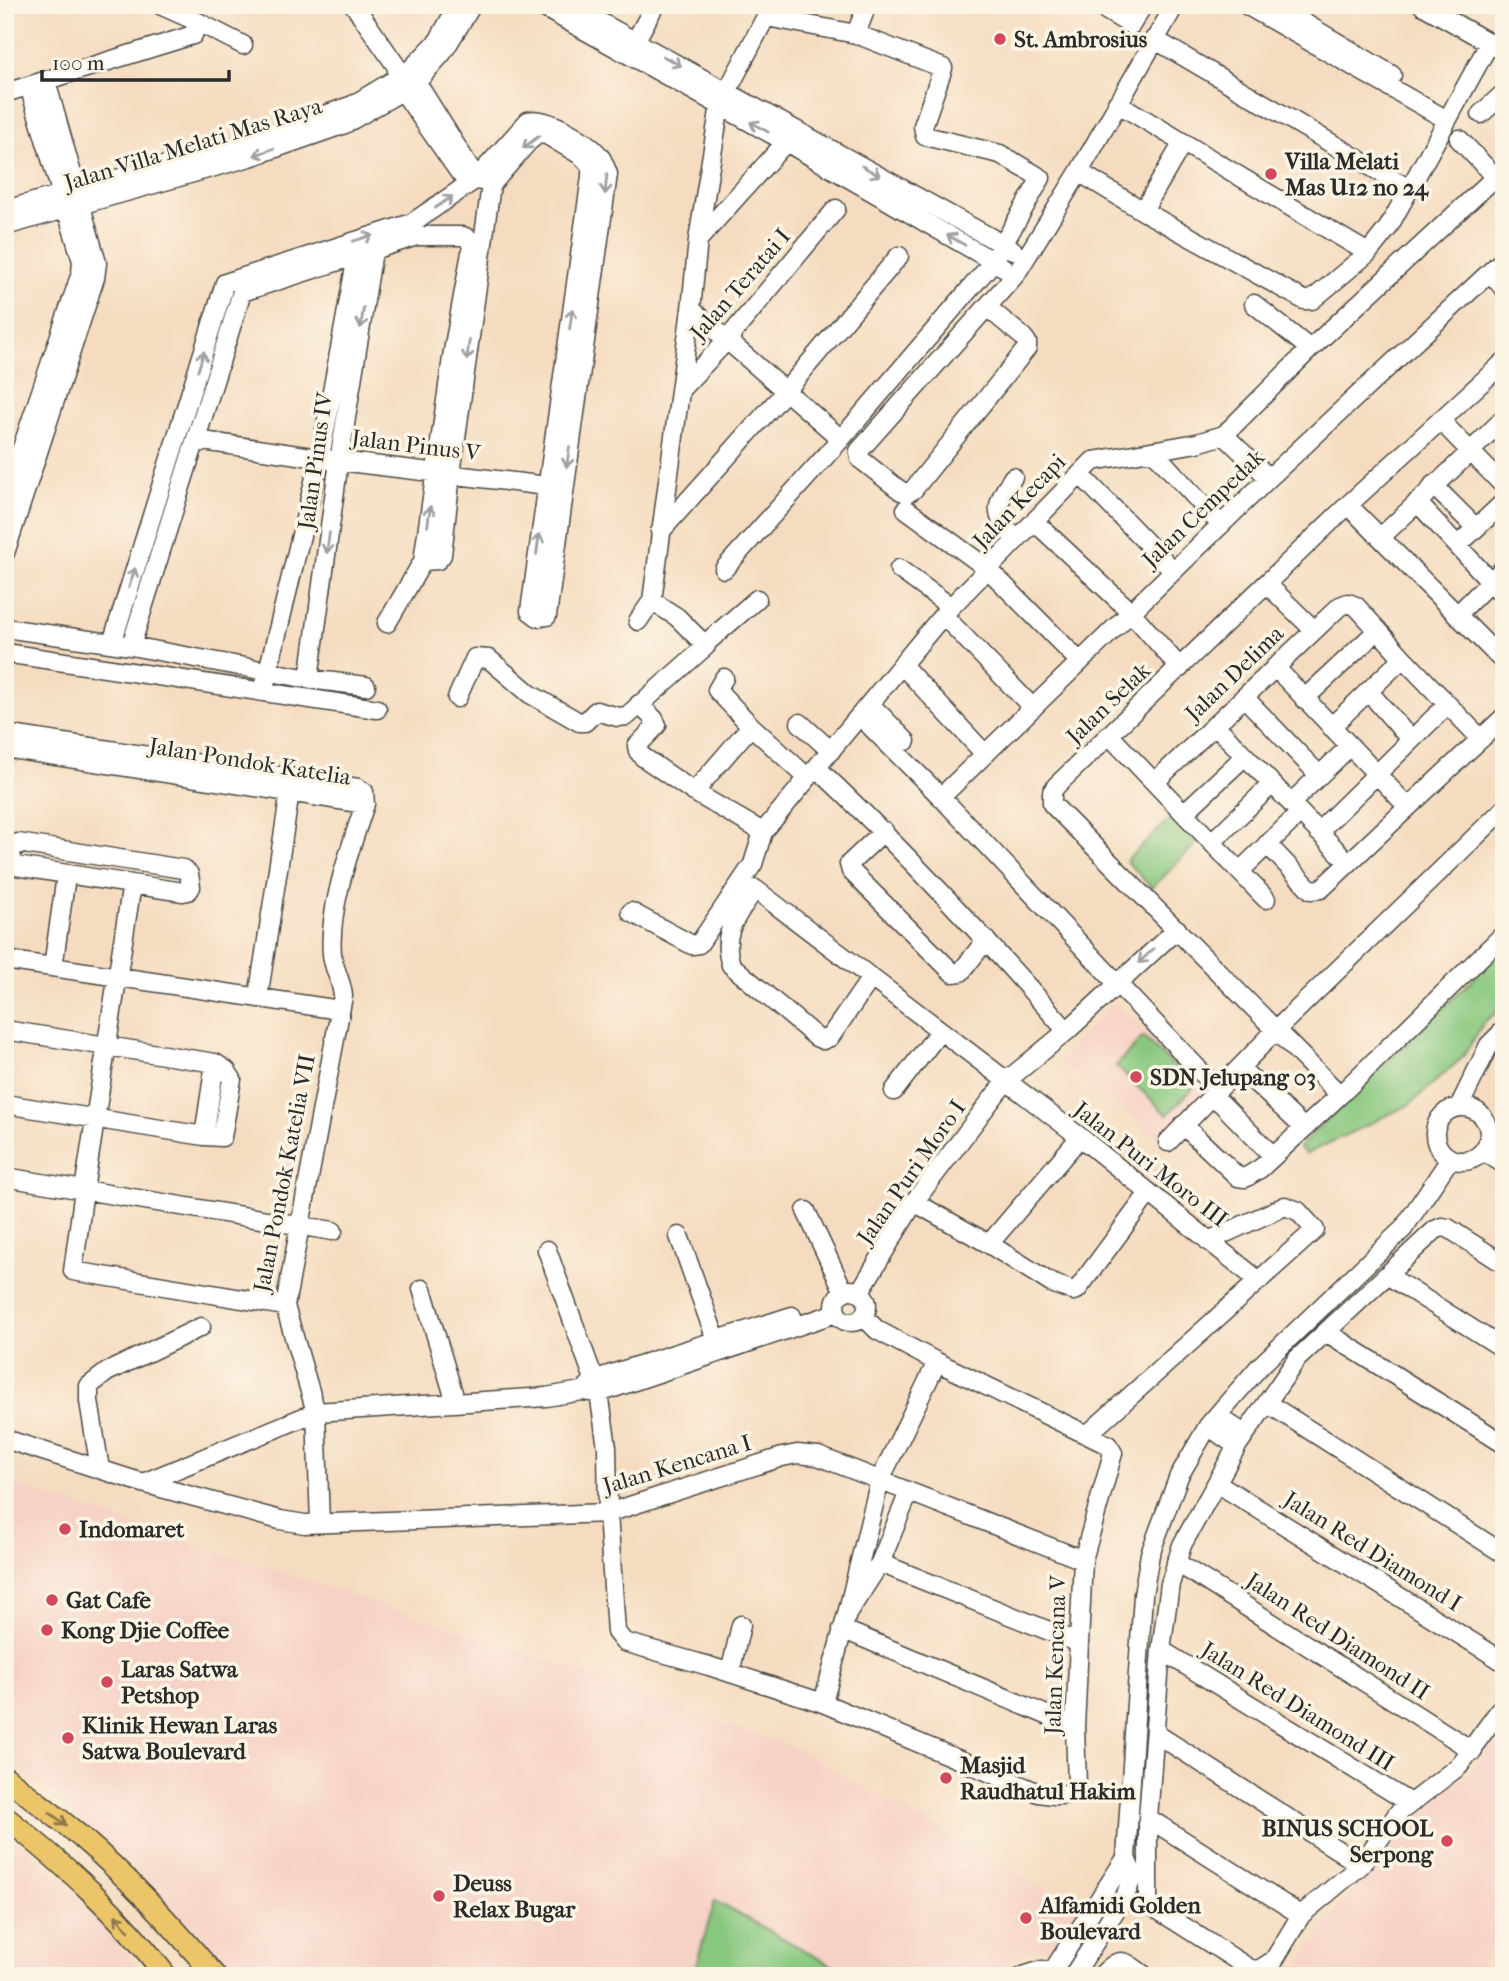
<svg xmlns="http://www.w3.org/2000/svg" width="1509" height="1981" font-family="'IM FELL French Canon',serif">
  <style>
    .built { fill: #f6d1c5 }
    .green { fill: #87c77e; stroke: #597954; stroke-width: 2 }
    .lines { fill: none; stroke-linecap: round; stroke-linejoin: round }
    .minor-casing { stroke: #494641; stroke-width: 21 }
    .major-casing { stroke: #494641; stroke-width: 24 }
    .minor { stroke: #fff; stroke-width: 18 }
    .major { stroke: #ecc569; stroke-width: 21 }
    .oneway { stroke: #a0a0a0 }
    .oneway2 { stroke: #8c784a }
    .poi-dot { fill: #d1495b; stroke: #fcf5e5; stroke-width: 2.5 }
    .labels { text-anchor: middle; stroke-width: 7; stroke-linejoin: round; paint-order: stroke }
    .poi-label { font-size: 23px; font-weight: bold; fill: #2b2b2b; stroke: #fcf5e5; text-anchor: start }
    .street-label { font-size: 23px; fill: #2b2b2b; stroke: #fcf5e5 }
  </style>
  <rect width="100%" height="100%" fill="#fcf5e5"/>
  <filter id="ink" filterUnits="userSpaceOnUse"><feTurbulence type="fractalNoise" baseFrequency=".0143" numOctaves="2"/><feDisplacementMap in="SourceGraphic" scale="14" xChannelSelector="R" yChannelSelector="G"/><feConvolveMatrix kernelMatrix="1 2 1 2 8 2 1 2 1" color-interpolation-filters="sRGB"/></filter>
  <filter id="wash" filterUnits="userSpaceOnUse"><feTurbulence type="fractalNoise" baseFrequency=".00686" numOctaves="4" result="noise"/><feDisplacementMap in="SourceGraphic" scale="28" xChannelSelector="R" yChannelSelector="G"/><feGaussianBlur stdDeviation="1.57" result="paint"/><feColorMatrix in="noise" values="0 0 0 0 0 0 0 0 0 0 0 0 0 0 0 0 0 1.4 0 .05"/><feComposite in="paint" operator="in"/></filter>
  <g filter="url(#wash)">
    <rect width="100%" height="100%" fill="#f5dcc0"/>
    <path class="built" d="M 1114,1002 L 1210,1091 L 1163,1141 L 1058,1062 Z
      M 5,1482 L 501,1644 L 799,1750 L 1086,1913 L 1058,1950 L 1028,1950 L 1007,1964 L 1001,1976 L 234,1976 L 154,1887 L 57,1797 L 5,1760 Z
      M 1504,1724 L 1504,1923 L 1476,1976 L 1294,1976 L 1307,1953 L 1369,1866 L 1410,1816 L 1470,1774 Z
      M 5,1832 L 23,1844 L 103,1924 L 142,1976 L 5,1976 Z"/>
    <path class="green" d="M 1173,816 L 1198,842 L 1152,888 L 1126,861 Z
      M 1504,949 L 1504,1007 L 1484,1022 L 1463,1057 L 1409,1105 L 1306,1154 L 1299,1147 Z
      M 1143,1037 L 1195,1086 L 1167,1115 L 1116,1066 Z
      M 715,1901 L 851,1976 L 696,1976 L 696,1965 Z"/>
  </g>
  <g filter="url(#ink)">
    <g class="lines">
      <g class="minor-casing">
        <path id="minor" d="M 354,5 L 397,67 L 397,80 L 407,97 L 459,172 L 464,178 L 481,181
          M 539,5 L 786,142 L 1003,267
          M 569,5 L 1013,250
          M 1097,5 L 1131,25 L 1143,5
          M 1246,5 L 1447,120
          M 1274,5 L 1392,75
          M 1422,5 L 1504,51
          M 767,17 L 856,34 L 867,5
          M 198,22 L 243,45
          M 1154,39 L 1409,189
          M 630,51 L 655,5
          M 412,75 L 475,176
          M 5,93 L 193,35 L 198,22 L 160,5
          M 1117,103 L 1368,253
          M 1481,114 L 1504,93
          M 1459,139 L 1497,179
          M 1079,172 L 1143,211 L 1304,300 L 1312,300 L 1368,253 L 1388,228 L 1489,44
          M 5,210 L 246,143 L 353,105 L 409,71 L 438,41 L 458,5
          M 1143,211 L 1182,144
          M 5,226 L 250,157 L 345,124 L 416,83 L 443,52 L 472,5
          M 698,240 L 786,142
          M 1491,273 L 1504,289
          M 1254,304 L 1310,349
          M 987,307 L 1023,337 L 1027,342 L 1027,348 L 913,490 L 907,493 L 901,491 L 860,459 L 859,451 L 1016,274 L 1079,172 L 1175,5
          M 691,309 L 841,439
          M 680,390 L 726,341 L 836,209
          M 1440,420 L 1504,486
          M 1224,435 L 1269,478
          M 196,440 L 339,461 L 547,486
          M 1153,451 L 1221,525
          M 1080,474 L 1174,571
          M 1013,477 C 995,505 992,514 1016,540
          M 1433,485 L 1475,527
          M 5,498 L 81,273 L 82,261 L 29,86
          M 1417,502 L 1504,596
          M 1348,505 L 1504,662
          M 906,509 L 988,569 L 1080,662
          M 1035,522 L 1131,612 L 1180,668
          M 660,532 L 785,392 L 899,256
          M 1381,537 C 1422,498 1464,459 1504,418
          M 1458,545 L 1504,502
          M 5,553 L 95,278 L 97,263 L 46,81
          M 724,569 L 841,439 L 993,262 L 1041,178 L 1000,154 L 925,136 L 923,126 L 943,68 L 856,34
          M 899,569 L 951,607
          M 1269,582 L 1274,591 L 1314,630
          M 943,615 L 1033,708
          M 1457,615 L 1504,568
          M 638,621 L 652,601 L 691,309 L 698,240 L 720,105 L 772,5
          M 5,628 L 131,646 L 309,679 L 366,686
          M 112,643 L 225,283 L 412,223 L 476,179 L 528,121 C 547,116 590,142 601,158 C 604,163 606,169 608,174 L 547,616 L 538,617 L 530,611 L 591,177 L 591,166 L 582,156 L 545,134 L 537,135 L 529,141 L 491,185 L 451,474 L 442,555 L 438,560 L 423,561
          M 705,644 L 757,599
          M 131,646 L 242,292 L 417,236 L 463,236 L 469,239 L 472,247 L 453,351 L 423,561 L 387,623
          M 5,653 L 377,709
          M 902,665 L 985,754
          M 1275,667 L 1408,807
          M 309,679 L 339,461 L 373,251
          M 1368,691 L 1411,740
          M 263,692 L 320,457 L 357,256
          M 1244,697 L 1319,775
          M 457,698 L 475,658 L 489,659 L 530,694 L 579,722 L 585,722 L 596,711 L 618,717 L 627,716 L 706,646 L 677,617 L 652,601
          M 1304,699 L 1378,630
          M 639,704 L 654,719 L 657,725 L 637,746 L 638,751 L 643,757 L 694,792 L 763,832
          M 870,704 L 906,741
          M 860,716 L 941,797 L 1218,1090
          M 800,723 L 831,751
          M 1215,725 L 1348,862
          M 751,726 L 808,778
          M 1331,727 L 1403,658
          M 5,734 L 358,788 L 364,792 L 365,804 L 5,748
          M 1110,736 L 1266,899
          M 817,768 C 905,851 987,940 1067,1031 L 1177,929
          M 1156,781 L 1340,606 L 1348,603 L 1356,606 L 1403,658 L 1481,739
          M 694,792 L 751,726 L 717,690 L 724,678
          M 941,797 L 1269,478 L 1504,259
          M 1291,803 L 1349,747
          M 1185,812 L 1245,756
          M 884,831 L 849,864 L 851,871 L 953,973 L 961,972 L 986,940
          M 1318,832 L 1447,705
          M 1213,841 L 1272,784
          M 18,843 L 183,869 L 189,874 L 191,887 L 188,891 L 183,892 L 16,866 L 11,861 L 12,845 Z
          M 1267,844 L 1311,890 L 1321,889 L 1504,717
          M 1240,871 L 1300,813
          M 132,884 L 84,1190 L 73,1271 L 285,1306 L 343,996 C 342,981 333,968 332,954 C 328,908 351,847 365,804
          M 631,912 L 692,945 L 699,944 L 753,864 L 763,832 L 943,615 L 1093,461 L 1197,443 L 1224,435 L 1310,349 L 1490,182 L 1497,179 L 1504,181
          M 5,960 L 340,1010
          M 53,967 L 66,876
          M 871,978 L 830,1037 L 823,1040 L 816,1037 L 731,965 C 720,932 738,914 755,889 L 1080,1137 L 1259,1281
          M 258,998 L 292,779
          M 5,1030 L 215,1063 L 226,1070 L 232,1079 L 222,1137 L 204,1136 L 5,1104
          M 1240,1068 L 1304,1128
          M 894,1091 L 940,1031
          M 1213,1095 L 1273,1156
          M 1340,1095 L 1052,804 L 1052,792 L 1056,786 L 1348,505 L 1504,362
          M1435 1134a27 27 0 1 1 54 0a27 27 0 1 1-54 0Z
          M 1459,1107 L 1489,1045 L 1504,1030
          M 1183,1125 L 1238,1177 L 1245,1178 L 1261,1168 L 1340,1095 L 1504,934
          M 204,1136 L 215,1063
          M 1168,1142 L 1276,1030 L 1504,809
          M 1483,1151 L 1504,1164
          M 5,1177 L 333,1231
          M 914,1202 L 989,1244 L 1051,1283 L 1073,1291 L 1077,1290 L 1149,1193
          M 806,1211 L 844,1292
          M 679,1236 L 719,1348
          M 989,1244 L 1080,1137
          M 547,1250 L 599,1393 L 607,1447 L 608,1513 L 616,1632 L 624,1642 L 709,1666 L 823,1703 L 1039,1793 C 1053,1795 1069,1799 1077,1785 L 1075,1727 L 1083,1560 L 1113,1453 L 1108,1445 L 937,1362 L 877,1330 L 863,1316
          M 1504,1264 L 1448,1228 L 1442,1227 L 1435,1230 L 1297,1359 L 1237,1446 L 1182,1545 L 1170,1584 L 1161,1650 L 1148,1818 L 1148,1901 L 1150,1905 L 1252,1970 L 1260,1969 L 1274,1960 L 1301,1915 L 1361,1865 L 1398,1813 L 1459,1766 L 1504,1704
          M 1387,1275 L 1504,1349
          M 422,1289 L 456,1403
          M835 1306a16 16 0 1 1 32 0a16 16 0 1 1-32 0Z
          M 859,1293 L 914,1202 L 1005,1082 L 1067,1031
          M 285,1306 L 316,1412 L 320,1523
          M 1326,1332 L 1504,1444
          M 588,1386 L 596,1379 L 792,1316
          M 1267,1403 L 1504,1554
          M 1217,1416 L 1245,1434
          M 1208,1426 L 1237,1446
          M 1087,1435 L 1315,1230 L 1298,1211 L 1285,1206 L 1208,1241
          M 5,1439 L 143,1483 L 280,1520 L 305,1524 L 608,1513 L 782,1457 L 797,1454 L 818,1456 L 1083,1560
          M 100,1469 L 89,1401 L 89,1386 L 107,1372 L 201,1327
          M 143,1483 L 316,1412 L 546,1397 L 582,1391 L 599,1393 L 836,1313
          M 1217,1483 L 1504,1662
          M 1176,1562 L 1473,1751
          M 880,1563 L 1079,1643
          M 847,1614 L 880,1480 L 937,1362
          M 842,1629 L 1075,1727
          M 1161,1650 L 1410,1803
          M 730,1673 L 741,1625
          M 823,1703 L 847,1614 L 880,1563 L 909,1492
          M 1155,1733 L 1361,1865
          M 1148,1818 L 1301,1915
          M 1052,1972 L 1126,1858
          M 1023,1976 L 1042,1970 L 1060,1976
          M 1073,1976 L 1126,1894 L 1133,1875 L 1126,1858 L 1143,1595 L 1150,1554 L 1179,1476 L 1208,1426 L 1260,1366 L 1403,1229 L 1450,1159
          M 1101,1976 C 1121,1955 1123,1960 1145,1976"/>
      </g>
      <g class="major-casing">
        <path id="major" d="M 5,1777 C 30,1797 56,1816 81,1837 C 130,1879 174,1927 215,1976
          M 5,1817 C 65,1865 120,1914 166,1976"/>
      </g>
      <use href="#minor" class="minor"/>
      <use href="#major" class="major"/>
    </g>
    <defs><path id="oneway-shaft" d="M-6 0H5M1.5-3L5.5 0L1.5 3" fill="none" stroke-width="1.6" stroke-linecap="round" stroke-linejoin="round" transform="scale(1.75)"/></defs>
    <g class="oneway">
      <use href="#oneway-shaft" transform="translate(672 61) rotate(28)"/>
      <use href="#oneway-shaft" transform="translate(759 127) rotate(-151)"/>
      <use href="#oneway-shaft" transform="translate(531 142) rotate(143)"/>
      <use href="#oneway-shaft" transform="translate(264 152) rotate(160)"/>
      <use href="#oneway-shaft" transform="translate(871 171) rotate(29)"/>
      <use href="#oneway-shaft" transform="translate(606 184) rotate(95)"/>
      <use href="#oneway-shaft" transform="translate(444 202) rotate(-34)"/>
      <use href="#oneway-shaft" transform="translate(363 238) rotate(-18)"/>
      <use href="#oneway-shaft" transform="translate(956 240) rotate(-150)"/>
      <use href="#oneway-shaft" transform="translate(362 318) rotate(99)"/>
      <use href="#oneway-shaft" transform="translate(571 319) rotate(-82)"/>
      <use href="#oneway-shaft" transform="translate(468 350) rotate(98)"/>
      <use href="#oneway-shaft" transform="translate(201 361) rotate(-73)"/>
      <use href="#oneway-shaft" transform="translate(568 457) rotate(98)"/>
      <use href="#oneway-shaft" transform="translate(429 516) rotate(-82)"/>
      <use href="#oneway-shaft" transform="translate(328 543) rotate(98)"/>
      <use href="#oneway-shaft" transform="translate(538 544) rotate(-82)"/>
      <use href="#oneway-shaft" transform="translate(132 578) rotate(-72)"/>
      <use href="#oneway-shaft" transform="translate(1146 956) rotate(137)"/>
    </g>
    <g class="oneway2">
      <use href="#oneway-shaft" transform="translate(58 1819) rotate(39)"/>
      <use href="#oneway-shaft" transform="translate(122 1923) rotate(-131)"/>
    </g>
  </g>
  <g class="poi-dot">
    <circle cx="1000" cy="39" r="7"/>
    <circle cx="1271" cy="174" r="7"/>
    <circle cx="1136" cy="1077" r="7"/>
    <circle cx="65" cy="1529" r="7"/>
    <circle cx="52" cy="1600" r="7"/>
    <circle cx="47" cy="1630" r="7"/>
    <circle cx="107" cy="1682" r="7"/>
    <circle cx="68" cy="1738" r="7"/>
    <circle cx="946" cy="1778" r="7"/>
    <circle cx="1447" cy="1841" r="7"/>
    <circle cx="439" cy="1896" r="7"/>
    <circle cx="1026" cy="1918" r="7"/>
  </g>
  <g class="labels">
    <g class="poi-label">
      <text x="1014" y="47">St. Ambrosius</text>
      <text x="1285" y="169">Villa Melati<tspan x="1285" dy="26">Mas U12 no 24</tspan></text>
      <text x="1150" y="1085">SDN Jelupang 03</text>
      <text x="79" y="1537">Indomaret</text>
      <text x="66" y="1608">Gat Cafe</text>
      <text x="61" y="1638">Kong Djie Coffee</text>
      <text x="121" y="1677">Laras Satwa<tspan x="121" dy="26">Petshop</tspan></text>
      <text x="82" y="1733">Klinik Hewan Laras<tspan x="82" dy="26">Satwa Boulevard</tspan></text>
      <text x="960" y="1773">Masjid<tspan x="960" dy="26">Raudhatul Hakim</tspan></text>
      <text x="1433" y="1836" text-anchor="end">BINUS SCHOOL<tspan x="1433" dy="26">Serpong</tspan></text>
      <text x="453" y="1891">Deuss<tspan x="453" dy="26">Relax Bugar</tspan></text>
      <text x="1040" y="1913">Alfamidi Golden<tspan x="1040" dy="26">Boulevard</tspan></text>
    </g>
    <g class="street-label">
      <text transform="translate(193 144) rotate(-17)" y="8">Jalan Villa Melati Mas Raya</text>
      <text transform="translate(740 284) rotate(-49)" y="8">Jalan Teratai I</text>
      <text transform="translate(416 445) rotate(7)" y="8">Jalan Pinus V</text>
      <text transform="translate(315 461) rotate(-82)" y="8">Jalan Pinus IV</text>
      <text transform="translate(1019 501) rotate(-46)" y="8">Jalan Kecapi</text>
      <text transform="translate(1203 508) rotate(-44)" y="8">Jalan Cempedak</text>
      <text transform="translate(1234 673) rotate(-44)" y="8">Jalan Delima</text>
      <text transform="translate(1108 703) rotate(-44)" y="8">Jalan Selak</text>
      <text transform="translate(250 761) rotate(9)" y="8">Jalan Pondok Katelia</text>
      <text transform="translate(1151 1164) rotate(38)" y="8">Jalan Puri Moro III</text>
      <text transform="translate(911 1172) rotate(-55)" y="8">Jalan Puri Moro I</text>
      <text transform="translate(284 1173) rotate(-79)" y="8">Jalan Pondok Katelia VII</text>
      <text transform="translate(677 1464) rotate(-17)" y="8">Jalan Kencana I</text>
      <text transform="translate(1373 1551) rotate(32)" y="8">Jalan Red Diamond I</text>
      <text transform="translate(1338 1636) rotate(33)" y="8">Jalan Red Diamond II</text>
      <text transform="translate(1055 1655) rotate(-88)" y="8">Jalan Kencana V</text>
      <text transform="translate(1298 1706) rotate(32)" y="8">Jalan Red Diamond III</text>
    </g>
  </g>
  <rect width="1509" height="1981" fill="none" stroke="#fcf5e5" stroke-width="28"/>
  <path d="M42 70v10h187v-10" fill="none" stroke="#2b2b2b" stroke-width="3.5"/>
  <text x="52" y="70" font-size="21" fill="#2b2b2b" stroke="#fcf5e5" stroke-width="5" paint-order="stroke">100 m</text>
</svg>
